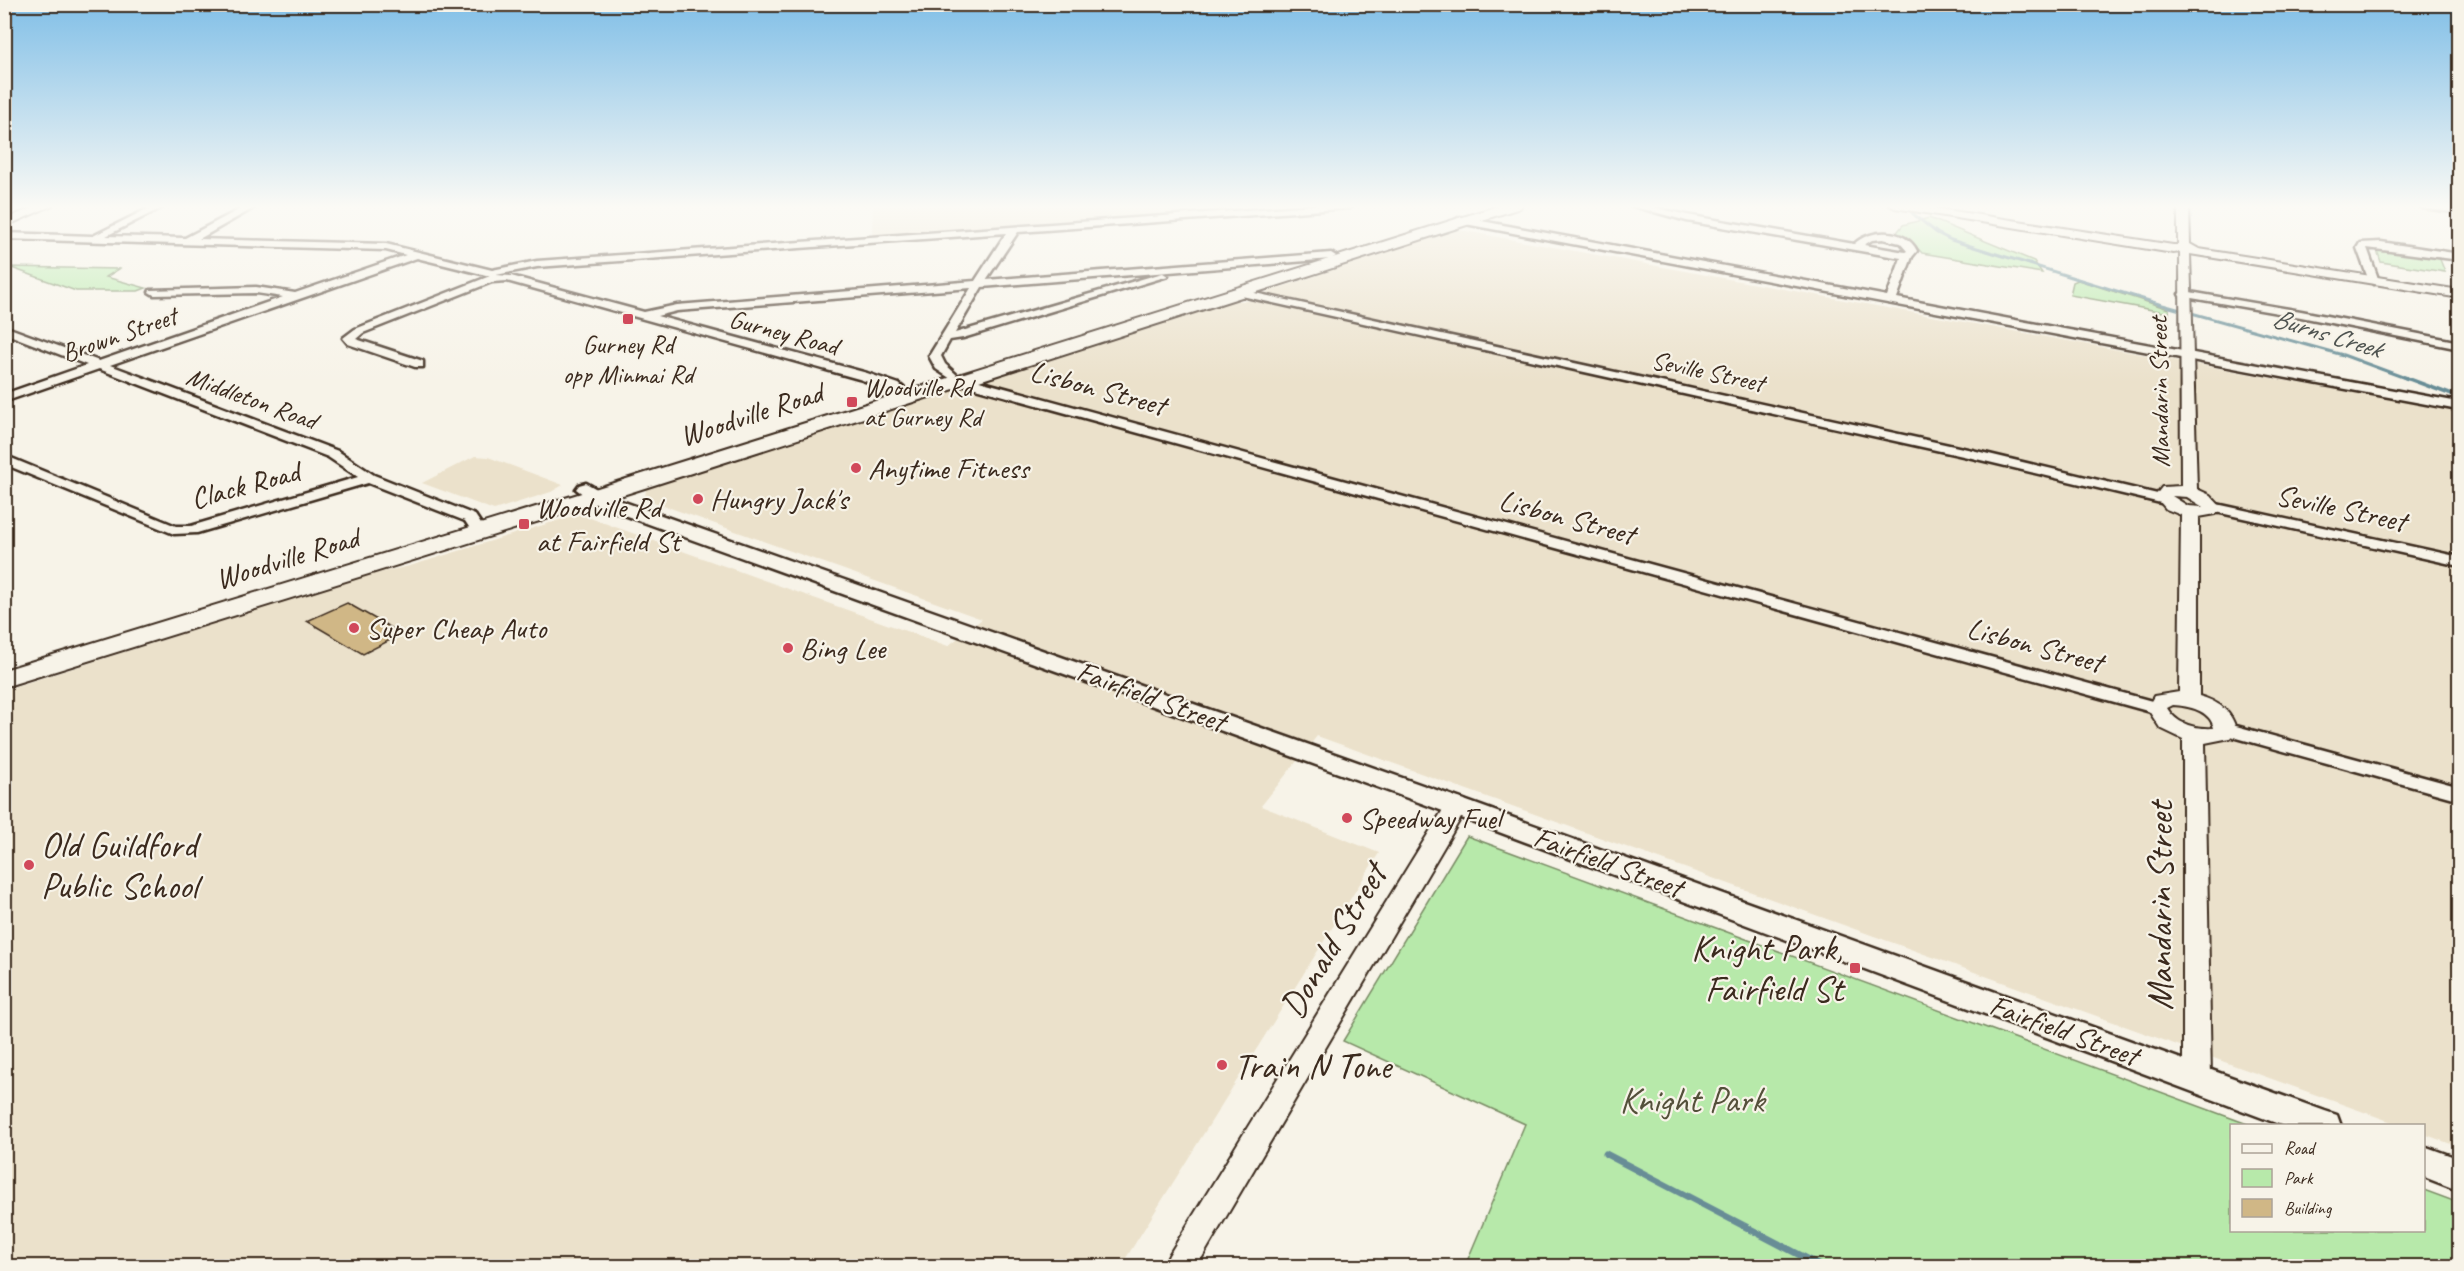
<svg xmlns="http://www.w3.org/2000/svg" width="2464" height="1271" font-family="Caveat,sans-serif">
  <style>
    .built { fill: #ebe1cb }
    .green { fill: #b7e9aa; stroke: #798a64; stroke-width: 1.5 }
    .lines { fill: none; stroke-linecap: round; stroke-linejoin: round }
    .stream-far2 { stroke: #688d96; stroke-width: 3 }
    .stream-far1 { stroke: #688d96; stroke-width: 4 }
    .stream { stroke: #688d96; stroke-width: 7 }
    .building { fill: #d0b786; stroke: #3b2a1e; stroke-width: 1.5 }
    .minor-casing { stroke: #3b2a1e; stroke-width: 5 }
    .tertiary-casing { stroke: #3b2a1e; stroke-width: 4 }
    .secondary-casing { stroke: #3b2a1e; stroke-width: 5 }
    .primary-casing { stroke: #3b2a1e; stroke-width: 4 }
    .minor { fill: #f7f3e8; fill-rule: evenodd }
    .tertiary { fill: #f7f3e8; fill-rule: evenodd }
    .secondary { fill: #f7f3e8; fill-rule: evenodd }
    .primary { fill: #f7f3e8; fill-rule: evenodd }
    .poi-dot { fill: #d1495b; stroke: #f7f3e8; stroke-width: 2 }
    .labels { text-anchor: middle; stroke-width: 4.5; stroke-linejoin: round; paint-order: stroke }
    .far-street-label { font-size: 26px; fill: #3b2a1e; stroke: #f7f3e8 }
    .far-poi-label { font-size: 26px; fill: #3b2a1e; stroke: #f7f3e8 }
    .far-water-label { font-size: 27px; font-style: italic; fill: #4e5350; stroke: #f7f3e8 }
    .street-label { font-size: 30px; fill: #3b2a1e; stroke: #f7f3e8 }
    .poi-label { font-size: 30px; fill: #3b2a1e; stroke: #f7f3e8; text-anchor: start }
    .near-poi-label { font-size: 36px; fill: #3b2a1e; stroke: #f7f3e8; text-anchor: start }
    .near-street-label { font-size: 36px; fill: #3b2a1e; stroke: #f7f3e8 }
    .near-park-label { font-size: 36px; fill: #54503a; stroke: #f7f3e8 }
  </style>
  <rect width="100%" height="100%" fill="#f7f3e8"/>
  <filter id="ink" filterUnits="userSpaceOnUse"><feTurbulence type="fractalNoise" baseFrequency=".0167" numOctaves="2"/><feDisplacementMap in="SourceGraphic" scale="12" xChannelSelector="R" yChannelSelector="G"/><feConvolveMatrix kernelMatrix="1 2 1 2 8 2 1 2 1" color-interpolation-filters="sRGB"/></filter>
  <g filter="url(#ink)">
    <path class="built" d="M 873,205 L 1288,205 L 872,235 Z
      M 1454,229 L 2459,412 L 2459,1147 L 2424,1134 L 2424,1126 L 2400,1125 L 1317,736 L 1261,806 L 1379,853 L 1121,1266 L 172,1266 L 164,1260 L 156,1266 L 5,1266 L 4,690 L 368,575 L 410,566 L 579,514 L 948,646 L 982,619 L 645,499 L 646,488 L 1233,301 L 1248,301 L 1267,292 Z
      M 475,456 L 488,457 L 563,485 L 551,492 L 494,510 L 422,483 Z"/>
    <path class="green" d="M 1929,218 L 2034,261 L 2042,273 L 1922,253 L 1911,241 L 1894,236 L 1903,225 Z
      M 2377,250 L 2439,257 L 2445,272 L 2381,262 Z
      M 9,267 L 119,269 L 106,277 L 146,288 L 138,291 L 76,291 Z
      M 2078,280 L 2169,309 L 2169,313 L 2070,295 L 2073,282 Z
      M 1467,836 L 2250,1125 L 2232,1126 L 2232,1230 L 2424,1230 L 2424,1190 L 2459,1203 L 2459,1266 L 1465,1266 L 1525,1124 L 1343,1041 Z"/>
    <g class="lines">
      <path class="stream-far2" d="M 1912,213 L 1937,233 L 1951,240 L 2159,304 L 2343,355 L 2408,379"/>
      <path class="stream-far1" d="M 2404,377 L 2460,398"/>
      <path class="stream" d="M 1606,1154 L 1821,1266"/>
    </g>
    <path class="building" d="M 347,603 L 402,634 L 363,654 L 307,621 Z"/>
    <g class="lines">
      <g class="minor-casing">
        <path id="minor" d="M 155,205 L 167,205 L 106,236 L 185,238 L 248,205 L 259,205 L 199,239 L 386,244 L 492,270 L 537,261 L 1316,205 L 1355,205 L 1350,208 L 1018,232 L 986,280 L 1331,253 L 1336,256 L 1331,259 L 982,287 L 955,333 L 1159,274 L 1163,273 L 1168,276 L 963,338 L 950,340 L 941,356 L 945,364 L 957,375 L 951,379 L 936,369 L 929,356 L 971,288 L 677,311 L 657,316 L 867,373 L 899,384 L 914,397 L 908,401 L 891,390 L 859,379 L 507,281 L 492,282 L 363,333 L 356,339 L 423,361 L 423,367 L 415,367 L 348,344 L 343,338 L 355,329 L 490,276 L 417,258 L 110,365 L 338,451 L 374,475 L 475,515 L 481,524 L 479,527 L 469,527 L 465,521 L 368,483 L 197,533 L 174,534 L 4,464 L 4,455 L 176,526 L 191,526 L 358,477 L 328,457 L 99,369 L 4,402 L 4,394 L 87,365 L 4,333 L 4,326 L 99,361 L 283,297 L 256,293 L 154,295 L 149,292 L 150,290 L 256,287 L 295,293 L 406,255 L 386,250 L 4,239 L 4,233 L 93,236 ZM 1006,233 L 975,281 L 677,305 L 644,312 L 511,276 L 496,275 L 537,267 Z
          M 1629,205 L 1644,205 L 1687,215 L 1854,244 C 1871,228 1906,228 1917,251 L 1912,257 L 1897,298 L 2453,401 L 2459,405 L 2453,409 L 1460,223 L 1455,220 L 1460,217 L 1887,296 L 1901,258 L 1687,221 ZM 1883,239 L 1900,243 L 1907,251 L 1905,252 L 1864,245 L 1872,240 Z
          M 2418,205 L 2460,207 L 2460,213 L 2423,208 Z
          M 2381,242 L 2460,254 L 2460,260 L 2367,248 L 2379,281 L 2374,284 L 2369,281 L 2357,248 L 2360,243 Z
          M 1241,290 L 1972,450 L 2170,497 L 2172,500 L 2165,504 L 1972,458 L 1237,295 L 1236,293 Z
          M 2184,291 L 2301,311 L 2460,342 L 2460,349 L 2301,317 L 2180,296 L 2179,294 Z
          M 961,376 L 2163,704 L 2166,708 L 2163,712 L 2151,712 L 957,383 L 955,380 Z
          M 2212,503 L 2460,557 L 2460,566 L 2207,510 L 2205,507 L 2207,504 Z
          M 2225,723 L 2460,787 L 2460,800 L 2219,733 L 2216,729 L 2219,725 Z"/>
      </g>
      <g class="tertiary-casing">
        <path id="tertiary" d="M 38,205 L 53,205 L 4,227 L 4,220 Z
          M 1889,205 L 1914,205 L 2173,245 L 2178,245 L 2178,205 L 2189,205 L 2190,244 L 2199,249 L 2460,290 L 2460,298 L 2190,254 L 2197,489 L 2210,495 L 2221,507 L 2216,514 L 2199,517 L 2199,696 C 2217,701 2231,710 2236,729 L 2230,738 L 2205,743 L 2211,1078 L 2207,1087 L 2197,1090 L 2187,1087 L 2183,1078 L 2183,739 L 2160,728 L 2147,708 L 2154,696 L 2179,692 L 2181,515 L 2166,509 L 2155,496 L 2162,487 L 2181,486 L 2180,252 L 2173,253 L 1895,208 ZM 2172,496 L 2187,497 L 2203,507 L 2188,506 ZM 2173,705 C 2189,706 2210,710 2214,728 C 2196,729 2177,725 2167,708 Z
          M 1457,798 L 1465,800 L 1468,806 L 1197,1266 L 1164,1266 L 1169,1255 L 1449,800 Z"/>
      </g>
      <g class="secondary-casing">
        <path id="secondary" d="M 586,483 L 613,498 L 1442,792 L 2325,1111 L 2337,1115 L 2341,1126 L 2284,1126 L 1424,804 L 599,506 L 576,489 L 579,485 Z
          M 2424,1146 L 2460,1159 L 2460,1191 L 2424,1177 Z"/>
      </g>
      <g class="primary-casing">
        <path id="primary" d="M 1501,205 L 1522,205 L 1520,208 L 604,501 L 4,687 L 4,670 L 588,491 Z"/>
      </g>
      <use href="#minor" class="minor"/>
      <use href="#tertiary" class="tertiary"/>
      <use href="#secondary" class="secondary"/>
      <use href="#primary" class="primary"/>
    </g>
  </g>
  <linearGradient id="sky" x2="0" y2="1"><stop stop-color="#81bfe7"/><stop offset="0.54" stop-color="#fbfaf5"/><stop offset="1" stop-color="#fbfaf5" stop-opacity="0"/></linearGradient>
  <rect width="2464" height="383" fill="url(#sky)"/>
  <g class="poi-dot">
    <rect x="622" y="313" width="12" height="12" rx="3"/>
    <rect x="846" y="396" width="12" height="12" rx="3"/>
    <circle cx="856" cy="468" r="6"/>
    <circle cx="698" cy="499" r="6"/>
    <rect x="518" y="518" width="12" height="12" rx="3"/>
    <circle cx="354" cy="628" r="6"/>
    <circle cx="788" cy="648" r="6"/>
    <circle cx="1347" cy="818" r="6"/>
    <circle cx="29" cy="865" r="6"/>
    <rect x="1849" y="962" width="12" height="12" rx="3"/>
    <circle cx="1222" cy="1065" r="6"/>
  </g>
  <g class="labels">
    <g class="far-street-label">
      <text transform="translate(784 332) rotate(15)" y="9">Gurney Road</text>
      <text transform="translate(119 334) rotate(-19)" y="9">Brown Street</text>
      <text transform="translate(1708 371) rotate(12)" y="9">Seville Street</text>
      <text transform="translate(2159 392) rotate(-91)" y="9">Mandarin Street</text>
      <text transform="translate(252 398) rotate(20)" y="9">Middleton Road</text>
    </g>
    <g class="far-poi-label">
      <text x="628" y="353">Gurney Rd<tspan x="628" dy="30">opp Minmai Rd</tspan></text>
      <text x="864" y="396" text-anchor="start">Woodville Rd<tspan x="864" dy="30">at Gurney Rd</tspan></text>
    </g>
    <g class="far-water-label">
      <text transform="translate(2327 333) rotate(17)" y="9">Burns Creek</text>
    </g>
    <g class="street-label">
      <text transform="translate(1098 388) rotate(15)" y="10">Lisbon Street</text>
      <text transform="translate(751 414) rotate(-18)" y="10">Woodville Road</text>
      <text transform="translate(245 485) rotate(-15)" y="10">Clack Road</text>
      <text transform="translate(2341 508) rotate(12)" y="10">Seville Street</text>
      <text transform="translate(1567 517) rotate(15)" y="10">Lisbon Street</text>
      <text transform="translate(287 558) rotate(-17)" y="10">Woodville Road</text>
      <text transform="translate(2035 645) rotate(15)" y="10">Lisbon Street</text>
      <text transform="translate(1151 696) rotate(20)" y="10">Fairfield Street</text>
      <text transform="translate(1608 862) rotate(20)" y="10">Fairfield Street</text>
      <text transform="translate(2064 1030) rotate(20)" y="10">Fairfield Street</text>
    </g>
    <g class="poi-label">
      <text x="868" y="478">Anytime Fitness</text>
      <text x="710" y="509">Hungry Jack's</text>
      <text x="536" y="517">Woodville Rd<tspan x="536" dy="34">at Fairfield St</tspan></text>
      <text x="366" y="638">Super Cheap Auto</text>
      <text x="800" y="658">Bing Lee</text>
      <text x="1359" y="828">Speedway Fuel</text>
    </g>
    <g class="near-poi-label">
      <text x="41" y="857">Old Guildford<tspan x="41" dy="41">Public School</tspan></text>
      <text x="1843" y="960" text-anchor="end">Knight Park,<tspan x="1843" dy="41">Fairfield St</tspan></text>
      <text x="1234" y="1078">Train N Tone</text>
    </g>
    <g class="near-street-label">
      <text transform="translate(2159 906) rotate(-90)" y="13">Mandarin Street</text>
      <text transform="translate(1332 940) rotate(-59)" y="13">Donald Street</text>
    </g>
    <g class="near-park-label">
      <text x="1692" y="1112">Knight Park</text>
    </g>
  </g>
  <rect width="2464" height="1271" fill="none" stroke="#f7f3e8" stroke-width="24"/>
  <rect x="12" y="12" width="2440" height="1247" fill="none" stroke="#3b2a1e" stroke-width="2" filter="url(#ink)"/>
  <rect x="2230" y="1124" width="195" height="108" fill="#f7f3e8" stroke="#aca397" stroke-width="1.5"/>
  <rect x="2242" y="1144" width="30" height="9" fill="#f7f3e8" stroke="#aca397" stroke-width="1.5"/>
  <text x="2284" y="1154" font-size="18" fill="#3b2a1e">Road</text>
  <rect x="2242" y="1169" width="30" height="18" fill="#b7e9aa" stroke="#aca397" stroke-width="1.5"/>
  <text x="2284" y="1184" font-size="18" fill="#3b2a1e">Park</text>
  <rect x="2242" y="1199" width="30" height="18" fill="#d0b786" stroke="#aca397" stroke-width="1.5"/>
  <text x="2284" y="1214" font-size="18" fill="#3b2a1e">Building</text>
</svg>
